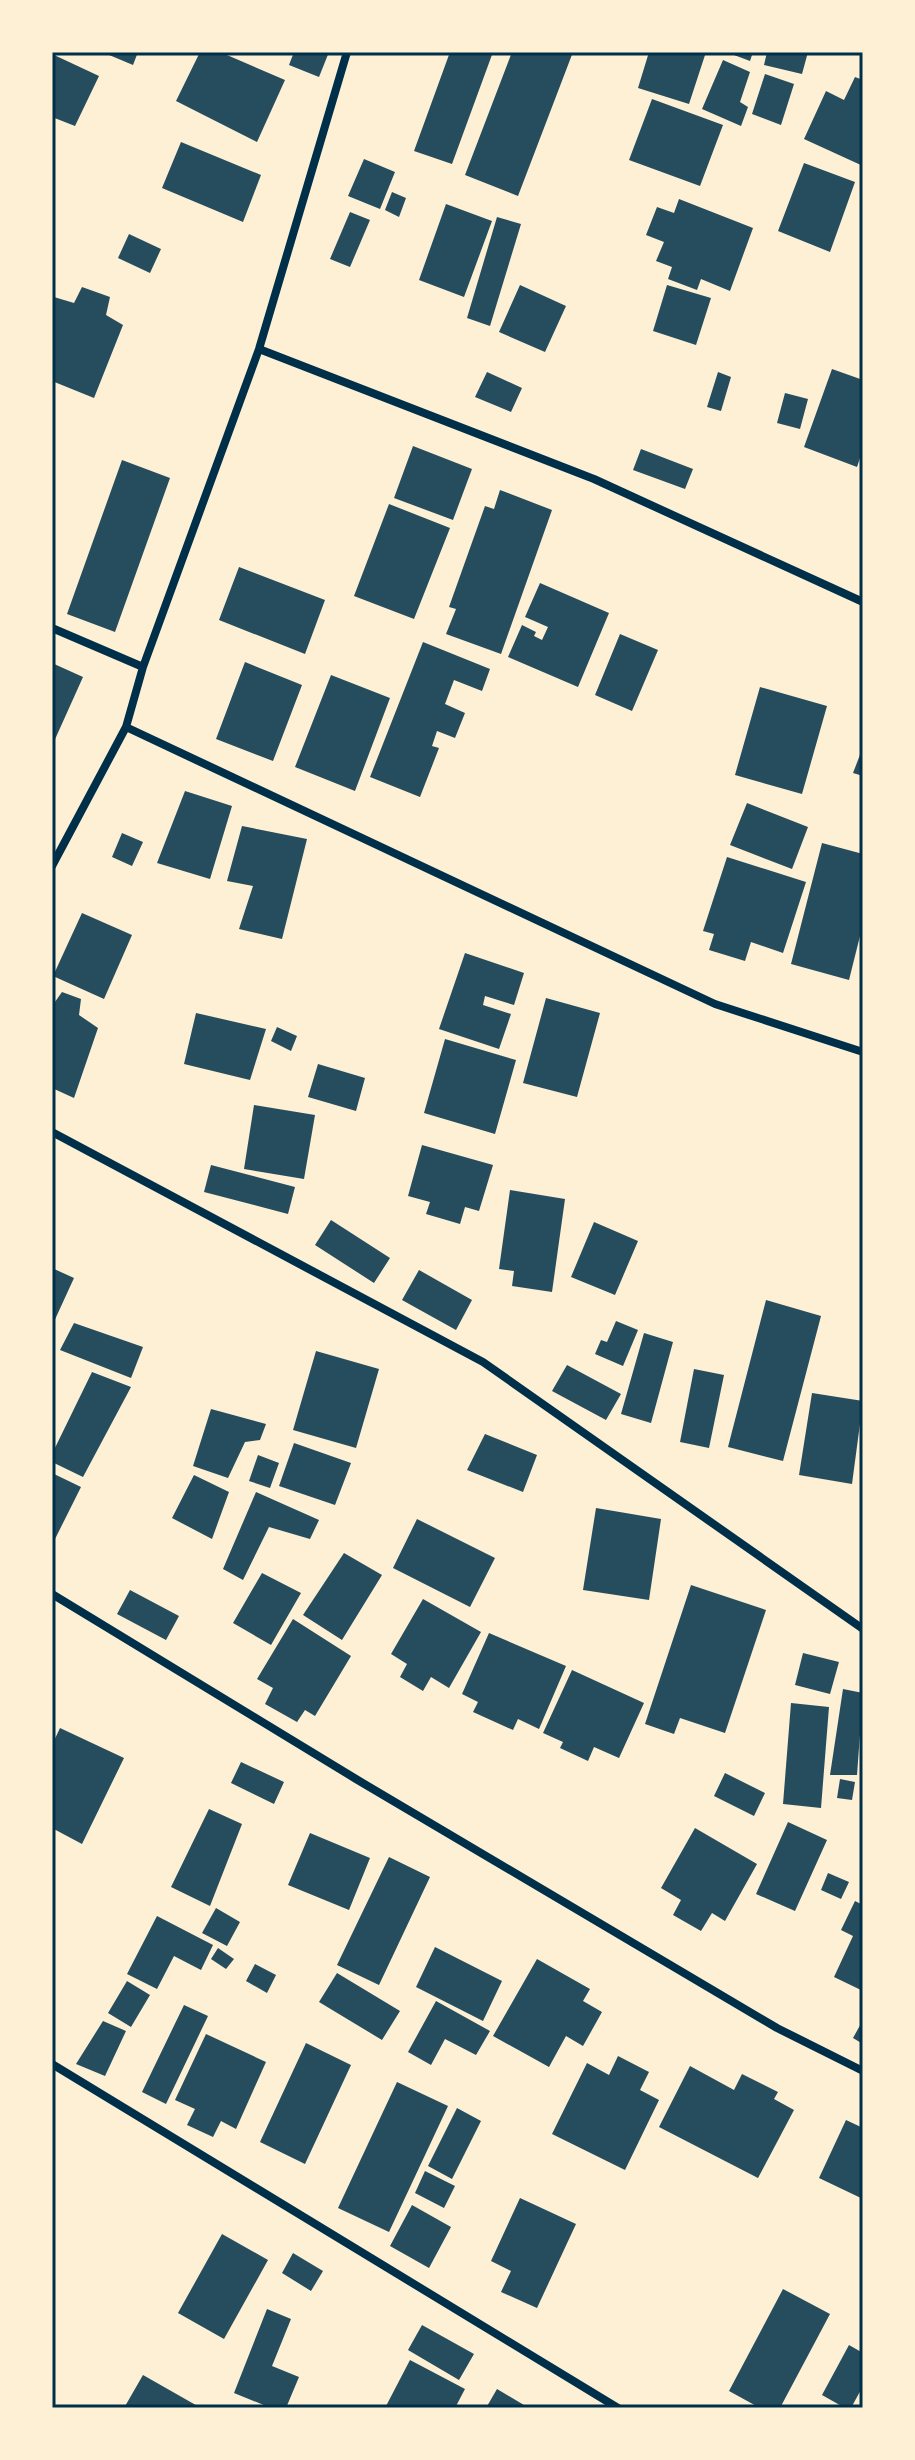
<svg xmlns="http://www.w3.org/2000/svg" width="915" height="2460" font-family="'IBM Plex Sans',sans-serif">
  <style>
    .building { fill: #264d5e }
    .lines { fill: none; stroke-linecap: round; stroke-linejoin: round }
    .minor { stroke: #003049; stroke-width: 8 }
    .neatline { fill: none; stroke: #003049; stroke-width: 3 }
  </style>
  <rect width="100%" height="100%" fill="#fdf0d5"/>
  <path class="building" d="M 102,52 L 138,52 L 133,65 Z
    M 200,52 L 220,52 L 285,80 L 257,142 L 176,101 Z
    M 294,52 L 329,52 L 319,77 L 289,65 Z
    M 450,52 L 493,52 L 452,164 L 414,151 Z
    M 512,52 L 573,52 L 518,196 L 465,175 Z
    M 649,52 L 706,52 L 689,104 L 638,88 Z
    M 726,52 L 753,52 L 750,61 Z
    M 767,52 L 808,52 L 802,74 L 764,65 Z
    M 52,54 L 99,76 L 75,126 L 52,117 Z
    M 723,60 L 750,72 L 740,102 L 748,107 L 741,126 L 702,109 Z
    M 765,74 L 794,84 L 781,125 L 752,114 Z
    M 855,77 L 863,80 L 863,166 L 804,139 L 826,91 L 844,100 Z
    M 652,99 L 723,125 L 700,186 L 629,160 Z
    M 181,142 L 261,175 L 243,222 L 162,188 Z
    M 364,159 L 395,172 L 380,209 L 348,196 Z
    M 804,163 L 855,182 L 830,252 L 778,231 Z
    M 392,192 L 406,198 L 399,217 L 385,210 Z
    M 679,199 L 753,228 L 730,291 L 701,279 L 697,290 L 668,279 L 672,267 L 656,261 L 664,242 L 646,235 L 657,207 L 674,213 Z
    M 446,204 L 492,221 L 464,297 L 419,280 Z
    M 350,212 L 370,220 L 350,267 L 330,259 Z
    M 497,217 L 521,224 L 490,326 L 467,318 Z
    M 129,234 L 161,249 L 150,273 L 118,258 Z
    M 520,285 L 566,306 L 545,352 L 499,332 Z
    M 667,285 L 711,298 L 696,345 L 653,331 Z
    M 82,287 L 110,297 L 106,315 L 123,325 L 94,398 L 52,381 L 52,304 L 54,297 L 74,303 Z
    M 832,369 L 863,380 L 863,449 L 857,467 L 804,447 Z
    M 487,372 L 522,388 L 511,412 L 475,397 Z
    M 718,372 L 731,377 L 721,411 L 707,407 Z
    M 785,393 L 808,399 L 800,429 L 777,423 Z
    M 413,446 L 472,469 L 453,520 L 394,498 Z
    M 641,449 L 693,469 L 685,489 L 633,470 Z
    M 122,460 L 170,478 L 115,632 L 67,614 Z
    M 500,490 L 552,510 L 501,654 L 446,634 L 456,609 L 449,607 L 485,506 L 494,509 Z
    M 389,504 L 450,528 L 414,619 L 354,596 Z
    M 239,567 L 325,600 L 305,654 L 219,620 Z
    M 540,583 L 609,613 L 578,687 L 508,657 L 522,625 L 536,632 L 534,636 L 542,640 L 548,627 L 525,617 Z
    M 620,634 L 658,650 L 632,711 L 595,695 Z
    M 423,642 L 490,669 L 482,691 L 454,680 L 445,704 L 465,713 L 455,738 L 437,731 L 432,746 L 439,748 L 420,797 L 370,777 Z
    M 245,662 L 302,685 L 273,761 L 216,739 Z
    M 52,663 L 83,677 L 52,746 Z
    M 331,675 L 390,698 L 355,791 L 295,767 Z
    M 760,687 L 827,706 L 802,794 L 735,775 Z
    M 863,747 L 863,776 L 853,773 Z
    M 185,791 L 232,806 L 210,879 L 157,863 Z
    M 747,803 L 808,827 L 792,869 L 730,845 Z
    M 242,826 L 307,839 L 282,939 L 239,929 L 253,886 L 227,881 Z
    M 122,833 L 143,842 L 132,866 L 112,857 Z
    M 822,843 L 863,854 L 863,924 L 849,980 L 791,964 Z
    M 727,857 L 806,882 L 783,953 L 751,942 L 745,961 L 709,950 L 714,934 L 703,931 Z
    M 82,913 L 132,935 L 104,999 L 53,976 Z
    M 465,953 L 524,973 L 514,1005 L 485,996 L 483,1005 L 511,1014 L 499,1049 L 439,1029 Z
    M 62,992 L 81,999 L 79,1015 L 98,1028 L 74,1098 L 52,1088 L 52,1006 Z
    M 546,998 L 600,1013 L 577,1097 L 523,1083 Z
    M 196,1013 L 266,1029 L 250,1080 L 184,1064 Z
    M 277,1027 L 297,1036 L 291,1051 L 271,1041 Z
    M 445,1039 L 516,1060 L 495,1134 L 424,1113 Z
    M 318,1064 L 365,1078 L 356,1111 L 308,1097 Z
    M 254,1105 L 315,1115 L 304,1179 L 244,1169 Z
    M 422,1145 L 493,1165 L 479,1211 L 465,1207 L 460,1224 L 426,1214 L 430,1202 L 408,1196 Z
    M 211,1165 L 295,1187 L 288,1214 L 204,1192 Z
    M 510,1190 L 565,1199 L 552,1292 L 512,1286 L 514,1271 L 499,1269 Z
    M 331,1220 L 390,1258 L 374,1283 L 315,1245 Z
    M 594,1222 L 638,1241 L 615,1295 L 571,1277 Z
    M 52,1268 L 74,1278 L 52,1326 Z
    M 419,1270 L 472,1300 L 456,1330 L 402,1300 Z
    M 766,1300 L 821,1316 L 783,1461 L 728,1447 Z
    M 616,1321 L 638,1330 L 623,1366 L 595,1354 L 601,1340 L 607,1342 Z
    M 74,1323 L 143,1347 L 131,1378 L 60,1350 Z
    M 644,1333 L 673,1342 L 651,1423 L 621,1414 Z
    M 316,1351 L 379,1369 L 356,1448 L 293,1430 Z
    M 567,1365 L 621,1394 L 606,1420 L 552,1391 Z
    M 694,1369 L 724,1375 L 709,1448 L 680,1442 Z
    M 92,1372 L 131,1387 L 83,1477 L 52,1462 L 52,1454 Z
    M 812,1393 L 863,1401 L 852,1484 L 799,1475 Z
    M 211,1409 L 266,1424 L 260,1440 L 245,1442 L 228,1478 L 193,1466 Z
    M 485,1434 L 537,1455 L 523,1492 L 467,1470 Z
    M 294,1443 L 351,1463 L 335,1505 L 279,1486 Z
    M 258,1455 L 279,1463 L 270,1488 L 249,1481 Z
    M 52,1473 L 81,1487 L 52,1545 Z
    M 194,1475 L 229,1492 L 212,1539 L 172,1518 Z
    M 256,1492 L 319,1520 L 310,1539 L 269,1527 L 243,1580 L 223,1569 Z
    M 596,1508 L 661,1519 L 649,1600 L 583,1590 Z
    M 417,1519 L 495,1558 L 470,1607 L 393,1568 Z
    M 344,1553 L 382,1575 L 342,1640 L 303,1615 Z
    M 262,1573 L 301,1593 L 271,1645 L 233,1623 Z
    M 691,1585 L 766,1610 L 725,1733 L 680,1718 L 674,1734 L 645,1724 Z
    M 130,1590 L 179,1616 L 166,1640 L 117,1614 Z
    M 423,1599 L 481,1632 L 449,1688 L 431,1677 L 423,1691 L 400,1677 L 407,1664 L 391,1654 Z
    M 293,1619 L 351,1656 L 315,1716 L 305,1710 L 297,1722 L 265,1704 L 273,1688 L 257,1679 Z
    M 489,1633 L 566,1666 L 539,1729 L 518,1719 L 513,1730 L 473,1712 L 478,1702 L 462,1694 Z
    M 803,1653 L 839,1662 L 830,1694 L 795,1685 Z
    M 572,1670 L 644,1703 L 619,1758 L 594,1747 L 588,1761 L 560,1748 L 563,1742 L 543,1733 Z
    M 843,1689 L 863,1693 L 857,1775 L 830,1775 Z
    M 791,1703 L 829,1707 L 821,1808 L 783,1804 Z
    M 60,1728 L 124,1758 L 82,1844 L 52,1828 L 52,1745 Z
    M 241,1762 L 284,1782 L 274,1804 L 231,1783 Z
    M 725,1773 L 765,1793 L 754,1816 L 714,1796 Z
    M 840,1779 L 855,1782 L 852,1800 L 837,1798 Z
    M 209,1809 L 242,1824 L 210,1906 L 171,1887 Z
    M 788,1822 L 827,1840 L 795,1911 L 756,1894 Z
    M 695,1828 L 757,1864 L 725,1921 L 712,1913 L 701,1931 L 673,1915 L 681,1900 L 661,1888 Z
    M 310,1833 L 370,1858 L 349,1910 L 288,1885 Z
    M 389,1857 L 430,1877 L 379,1985 L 337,1965 Z
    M 828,1873 L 849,1882 L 841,1899 L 821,1890 Z
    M 855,1901 L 863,1905 L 863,1991 L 834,1977 L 853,1936 L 841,1930 Z
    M 216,1908 L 240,1922 L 227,1946 L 202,1933 Z
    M 157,1916 L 213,1945 L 201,1970 L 174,1956 L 157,1989 L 127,1974 Z
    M 435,1947 L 502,1981 L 483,2021 L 416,1987 Z
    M 218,1948 L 234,1959 L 226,1969 L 211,1959 Z
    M 537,1959 L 590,1989 L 583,2001 L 602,2012 L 583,2046 L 566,2036 L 549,2067 L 493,2036 Z
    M 255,1964 L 276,1975 L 267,1993 L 246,1981 Z
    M 337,1973 L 400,2011 L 382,2040 L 319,2002 Z
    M 127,1981 L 150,1995 L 131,2027 L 108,2013 Z
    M 436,2001 L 490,2031 L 476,2055 L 445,2039 L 431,2065 L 408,2052 Z
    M 184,2005 L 208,2016 L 166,2104 L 142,2092 Z
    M 863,2020 L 863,2044 L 853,2038 Z
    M 103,2021 L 126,2031 L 105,2076 L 76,2064 Z
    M 206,2034 L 266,2062 L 236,2129 L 221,2121 L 213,2137 L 187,2125 L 195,2109 L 175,2100 Z
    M 306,2043 L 351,2065 L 305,2164 L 260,2142 Z
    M 618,2056 L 649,2072 L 640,2090 L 659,2100 L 625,2170 L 552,2134 L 587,2063 L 609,2075 Z
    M 690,2066 L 734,2090 L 742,2074 L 778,2092 L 774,2099 L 794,2110 L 758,2178 L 659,2127 Z
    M 397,2082 L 448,2106 L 389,2232 L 338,2208 Z
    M 457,2108 L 481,2121 L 452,2179 L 428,2166 Z
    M 846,2120 L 863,2128 L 863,2199 L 819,2178 Z
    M 425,2171 L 455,2186 L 444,2208 L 415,2193 Z
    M 520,2198 L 576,2224 L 537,2308 L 501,2292 L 511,2271 L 491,2261 Z
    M 412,2205 L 451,2227 L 429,2268 L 390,2246 Z
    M 222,2234 L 268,2260 L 224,2339 L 178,2313 Z
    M 293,2253 L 323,2271 L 311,2291 L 282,2273 Z
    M 783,2289 L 830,2314 L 780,2408 L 760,2408 L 729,2391 Z
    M 267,2309 L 291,2319 L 272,2366 L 299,2377 L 286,2408 L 271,2408 L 234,2393 Z
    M 422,2325 L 474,2354 L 459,2380 L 408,2350 Z
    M 849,2345 L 863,2353 L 863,2386 L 851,2408 L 845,2408 L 822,2395 Z
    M 410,2360 L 465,2389 L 455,2408 L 385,2408 Z
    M 143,2375 L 201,2408 L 124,2408 Z
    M 497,2389 L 529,2408 L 486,2408 Z"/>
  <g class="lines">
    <path class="minor" d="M 259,349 L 594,479 L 863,602
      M 52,628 L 143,667
      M 126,727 L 715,1004 L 863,1052
      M 52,866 L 126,727 L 143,667 L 259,349 L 347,52
      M 52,1132 L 483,1362 L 863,1629
      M 52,1594 L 356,1779 L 777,2028 L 863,2071
      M 52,2064 L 618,2408"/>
  </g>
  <rect width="915" height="2460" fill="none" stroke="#fdf0d5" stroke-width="108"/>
  <rect x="54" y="54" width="807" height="2352" class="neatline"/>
</svg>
